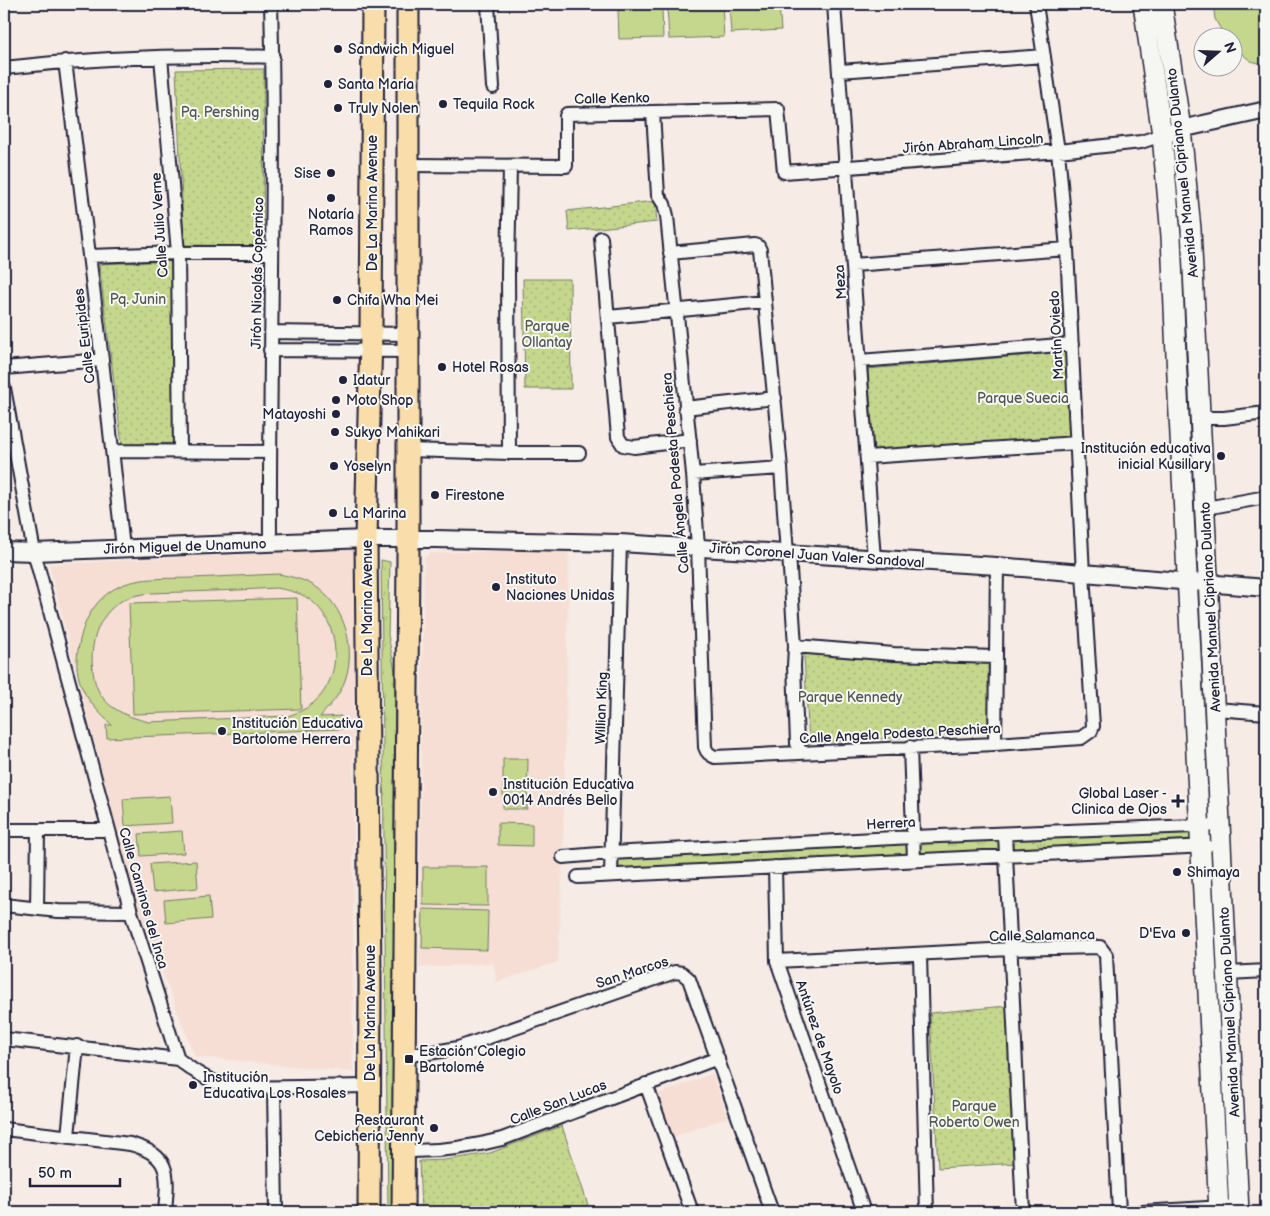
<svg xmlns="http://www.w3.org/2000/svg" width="1270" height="1216" font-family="'Balsamiq Sans',sans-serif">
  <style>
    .built { fill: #f6ded5 }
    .grass { fill: url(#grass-tufts); stroke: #737c64 }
    .park { fill: url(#park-dots); stroke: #737c64 }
    .garden { fill: #c4d78c; stroke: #737c64; fill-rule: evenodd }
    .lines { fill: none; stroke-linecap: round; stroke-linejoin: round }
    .minor-casing { stroke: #22223b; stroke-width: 16 }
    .tertiary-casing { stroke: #22223b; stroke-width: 20 }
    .secondary-casing { stroke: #22223b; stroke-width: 22 }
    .primary-casing { stroke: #22223b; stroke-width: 25 }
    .minor { stroke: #f6f6f2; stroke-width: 12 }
    .tertiary { stroke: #f6f6f2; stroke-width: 16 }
    .secondary { stroke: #f6f6f2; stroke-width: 19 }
    .primary { stroke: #f9deab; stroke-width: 21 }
    .poi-dot { fill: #22223b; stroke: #f6f6f2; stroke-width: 2 }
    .labels { text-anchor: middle; stroke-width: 4; stroke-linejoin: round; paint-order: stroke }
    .poi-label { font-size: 14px; fill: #22223b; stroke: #f6f6f2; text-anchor: start }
    .street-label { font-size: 14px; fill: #22223b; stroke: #f6f6f2 }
    .park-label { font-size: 14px; fill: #535853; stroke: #f6f6f2 }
  </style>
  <defs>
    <pattern id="grass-tufts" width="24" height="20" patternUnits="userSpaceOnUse" patternTransform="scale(1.25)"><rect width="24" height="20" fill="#c4d78c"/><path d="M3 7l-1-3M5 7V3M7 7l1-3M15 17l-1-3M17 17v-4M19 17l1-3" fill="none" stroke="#a8b87a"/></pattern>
    <pattern id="park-dots" width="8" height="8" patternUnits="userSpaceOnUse" patternTransform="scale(1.25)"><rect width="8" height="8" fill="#c4d78c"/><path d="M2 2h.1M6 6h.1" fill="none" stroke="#a8b87a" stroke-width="1.8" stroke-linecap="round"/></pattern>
  </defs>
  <rect width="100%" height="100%" fill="#f6ebe5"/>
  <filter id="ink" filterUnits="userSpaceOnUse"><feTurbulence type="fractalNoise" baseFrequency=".02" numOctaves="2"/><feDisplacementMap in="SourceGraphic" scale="10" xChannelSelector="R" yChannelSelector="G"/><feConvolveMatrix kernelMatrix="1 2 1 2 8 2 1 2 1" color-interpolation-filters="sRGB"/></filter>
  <g filter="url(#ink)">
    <path class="built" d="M 354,549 L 353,1072 L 195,1057 L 134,898 L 49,564 Z
      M 569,549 L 563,857 L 558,962 L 497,982 L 493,963 L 420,968 L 421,737 L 424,558 L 430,553 Z
      M 712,1074 L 728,1117 L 673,1137 L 658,1094 Z"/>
    <path class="grass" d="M 1171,143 L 1175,143 L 1179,163 L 1200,576 L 1196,575 Z
      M 381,560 L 390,562 L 388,635 L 395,671 L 392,1212 L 388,1212 Z
      M 1205,617 L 1211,820 L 1205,820 L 1195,618 Z
      M 1194,831 L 1191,844 L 1015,850 L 1011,848 L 1011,842 L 1017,839 Z
      M 995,837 L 1000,840 L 1001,849 L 997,851 L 922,856 L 918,853 L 920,844 L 924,841 Z
      M 906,841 L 910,844 L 910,853 L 907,856 L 621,869 L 617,866 L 618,858 Z"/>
    <path class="park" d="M 264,69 L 263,246 L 184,245 L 176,70 Z
      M 655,201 L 657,222 L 569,231 L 567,211 Z
      M 172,261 L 176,443 L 122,445 L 99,264 Z
      M 523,279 L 570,279 L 571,389 L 525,389 Z
      M 1066,352 L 1070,438 L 874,451 L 868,369 Z
      M 809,650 L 991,664 L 991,732 L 809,743 L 804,655 Z
      M 1007,1006 L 1016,1163 L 938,1168 L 930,1013 Z
      M 562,1126 L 588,1205 L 567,1212 L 421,1212 L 419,1161 L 445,1160 L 490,1153 Z"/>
    <path class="garden" d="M 722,4 L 724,37 L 669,39 L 667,6 Z
      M 779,4 L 781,30 L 731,33 L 729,5 Z
      M 1213,4 L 1266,4 L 1266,65 L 1251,61 L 1233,47 L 1232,38 L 1225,37 L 1215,19 Z
      M 662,8 L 663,38 L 619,39 L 618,10 Z
      M 279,574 C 293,577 307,580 319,589 C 349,612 359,660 339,693 C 334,702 326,709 320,717 L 341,716 L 342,729 L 107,738 L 106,725 L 112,725 C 87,702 71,681 79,645 C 83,622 93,602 114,589 C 136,576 167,579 192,578 C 221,577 250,575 279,574 ZM 276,588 C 287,590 299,592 309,599 C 342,622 344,679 312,704 C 305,710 296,713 288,716 L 149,722 C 124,716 99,706 94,677 C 88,648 96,615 123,600 C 141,591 165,593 184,592 C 214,591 245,590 276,588 Z
      M 297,598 L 301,709 L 133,714 L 129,603 Z
      M 503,759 L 528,759 L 527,809 L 503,809 Z
      M 170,796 L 172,823 L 125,826 L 123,799 Z
      M 498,823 L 532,824 L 532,846 L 498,845 Z
      M 182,831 L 184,853 L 141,856 L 139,834 Z
      M 196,861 L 198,888 L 153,892 L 150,864 Z
      M 423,867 L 488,867 L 488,906 L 423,905 Z
      M 209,896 L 211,919 L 166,923 L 164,900 Z
      M 423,909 L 488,911 L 487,950 L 422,948 Z"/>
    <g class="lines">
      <g class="minor-casing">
        <path id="minor" d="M 488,4 L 493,87
          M 834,4 L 874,559
          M 161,57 L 178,253 L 180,451
          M 65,61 L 102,360 L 123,548
          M 4,68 C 93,58 183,54 273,57
          M 840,71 L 1044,56
          M 653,112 L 658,195 L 664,204 L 667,216 L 693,474 L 698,548 L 705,747 C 707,753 709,754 715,757 L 995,744 L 1081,738 L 1091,731 L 1093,726 L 1083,574 L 1067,249 L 1058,151 L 1036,4
          M 408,165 L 566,166 L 566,116 L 567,114 L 778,109 L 784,172 L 1058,151 L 1141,142 L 1162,135
          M 601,238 L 618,437 L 623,445 L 634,447 L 690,440
          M 670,253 L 755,245 L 758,246 L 760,250 L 781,468 L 787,554
          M 89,256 L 178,253 L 272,253
          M 853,265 L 1067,249
          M 608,317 L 765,302
          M 271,332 L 408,334
          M 270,350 L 408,351
          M 860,361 L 1072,344
          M 4,368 L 102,360
          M 4,388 L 34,552 L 131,912 L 178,1059 C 197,1074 209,1081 233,1088 L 370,1086
          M 685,408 L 775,398
          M 1201,418 L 1224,418 L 1266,413
          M 408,450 L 509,453 L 579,453
          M 112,451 L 269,452
          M 509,453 L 508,274 L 510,166
          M 867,457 L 1077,443
          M 693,474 L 781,468
          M 1206,508 L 1266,497
          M 270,543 C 269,363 276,183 271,4
          M 789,554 L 795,646 L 794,666 L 797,743 L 800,752
          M 795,646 L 894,654 L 996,657
          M 1216,709 L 1266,713
          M 995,744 L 997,566
          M 910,747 L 914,860
          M 4,830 L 109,830
          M 1005,834 L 1023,1212
          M 563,857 L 611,853 L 913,837 L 1220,825
          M 775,867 L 777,961 L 864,1212
          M 611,874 L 620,543
          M 578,877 L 1207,846
          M 4,905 L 58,911 L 131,912
          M 37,909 L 38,830
          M 920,955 L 927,1212
          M 777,961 L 1010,949 L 1100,947 L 1106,955 L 1119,1212
          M 1228,973 L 1266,971
          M 4,1039 L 178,1059
          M 404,1054 L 423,1054 L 458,1048 L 675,972 L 682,973 L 689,979 L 772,1212
          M 646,1084 L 692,1212
          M 274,1089 L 276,1212
          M 4,1129 L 130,1144 C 172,1155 168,1175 165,1212
          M 68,1136 L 77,1046
          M 403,1151 C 439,1152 468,1148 502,1139 L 718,1058
          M 1142,1212 L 1239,1206"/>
      </g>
      <g class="tertiary-casing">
        <path id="tertiary" d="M 1162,135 L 1181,129 L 1266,110
          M 4,551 L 34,552 L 366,539 L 435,539 L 620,543 L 997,566 L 1266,588"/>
      </g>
      <g class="secondary-casing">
        <path id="secondary" d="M 1143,4 L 1162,135 L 1171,236 L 1176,355 L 1219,1212
          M 1162,4 L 1181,129 L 1191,229 L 1239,1212"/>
      </g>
      <g class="primary-casing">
        <path id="primary" d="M 369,1212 L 370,984 L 366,539 L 371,334 L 373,4
          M 403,1212 L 408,553 L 408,4"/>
      </g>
      <use href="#minor" class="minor"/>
      <use href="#tertiary" class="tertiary"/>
      <use href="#secondary" class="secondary"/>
      <use href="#primary" class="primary"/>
    </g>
  </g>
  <g class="poi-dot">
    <circle cx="338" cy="49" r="5"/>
    <circle cx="328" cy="84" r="5"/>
    <circle cx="443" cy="104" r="5"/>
    <circle cx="338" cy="108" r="5"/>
    <circle cx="331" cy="173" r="5"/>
    <circle cx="331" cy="198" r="5"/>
    <circle cx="337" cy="300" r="5"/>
    <circle cx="442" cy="367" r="5"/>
    <circle cx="343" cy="380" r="5"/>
    <circle cx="336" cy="400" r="5"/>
    <circle cx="336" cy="414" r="5"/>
    <circle cx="335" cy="432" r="5"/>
    <circle cx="1221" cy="456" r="5"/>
    <circle cx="334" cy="466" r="5"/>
    <circle cx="435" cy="495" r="5"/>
    <circle cx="333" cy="513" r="5"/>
    <circle cx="496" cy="587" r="5"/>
    <circle cx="222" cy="731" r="5"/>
    <circle cx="493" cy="792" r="5"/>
    <path d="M1175.5 793.5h5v5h5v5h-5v5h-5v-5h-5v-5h5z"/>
    <circle cx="1177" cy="872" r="5"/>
    <circle cx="1186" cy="933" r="5"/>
    <rect x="404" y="1054" width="10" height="10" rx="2.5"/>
    <circle cx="193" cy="1085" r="5"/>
    <circle cx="434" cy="1128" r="5"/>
  </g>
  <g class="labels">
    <g class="poi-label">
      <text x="348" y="54">Sandwich Miguel</text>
      <text x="338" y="89">Santa María</text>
      <text x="453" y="109">Tequila Rock</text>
      <text x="348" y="113">Truly Nolen</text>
      <text x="321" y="178" text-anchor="end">Sise</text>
      <text x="331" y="219" text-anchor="middle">Notaría<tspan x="331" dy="16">Ramos</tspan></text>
      <text x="347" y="305">Chifa Wha Mei</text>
      <text x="452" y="372">Hotel Rosas</text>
      <text x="353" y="385">Idatur</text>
      <text x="346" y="405">Moto Shop</text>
      <text x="326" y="419" text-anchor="end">Matayoshi</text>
      <text x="345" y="437">Sukyo Mahikari</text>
      <text x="1211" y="453" text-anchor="end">Institución educativa<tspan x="1211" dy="16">inicial Kusillary</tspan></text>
      <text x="344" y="471">Yoselyn</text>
      <text x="445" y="500">Firestone</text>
      <text x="343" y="518">La Marina</text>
      <text x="506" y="584">Instituto<tspan x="506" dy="16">Naciones Unidas</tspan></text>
      <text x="232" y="728">Institución Educativa<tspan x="232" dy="16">Bartolome Herrera</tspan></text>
      <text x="503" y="789">Institución Educativa<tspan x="503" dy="16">0014 Andrés Bello</tspan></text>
      <text x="1167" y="798" text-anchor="end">Global Laser -<tspan x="1167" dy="16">Clinica de Ojos</tspan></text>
      <text x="1187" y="877">Shimaya</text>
      <text x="1176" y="938" text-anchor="end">D'Eva</text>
      <text x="419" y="1056">Estación Colegio<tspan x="419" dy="16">Bartolomé</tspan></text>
      <text x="203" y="1082">Institución<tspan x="203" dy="16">Educativa Los Rosales</tspan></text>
      <text x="424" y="1125" text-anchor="end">Restaurant<tspan x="424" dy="16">Cebicheria Jenny</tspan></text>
    </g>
    <g class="street-label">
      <text transform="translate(612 98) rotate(-1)" y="5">Calle Kenko</text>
      <text transform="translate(973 143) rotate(-4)" y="5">Jirón Abraham Lincoln</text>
      <text transform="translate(1182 173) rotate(-96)" y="5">Avenida Manuel Cipriano Dulanto</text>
      <text transform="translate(372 203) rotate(-90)" y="5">De La Marina Avenue</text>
      <text transform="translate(159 225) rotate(-94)" y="5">Calle Julio Verne</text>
      <text transform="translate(257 273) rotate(-89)" y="5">Jirón Nicolás Copérnico</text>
      <text transform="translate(840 282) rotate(-94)" y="5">Meza</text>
      <text transform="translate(1056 335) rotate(-93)" y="5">Martín Oviedo</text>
      <text transform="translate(84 336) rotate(-97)" y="5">Calle Euripides</text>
      <text transform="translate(675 473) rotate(-95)" y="5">Calle Ángela Podesta Peschiera</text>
      <text transform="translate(185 546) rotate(-2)" y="5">Jirón Miguel de Unamuno</text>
      <text transform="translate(817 555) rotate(4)" y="5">Jirón Coronel Juan Valer Sandoval</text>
      <text transform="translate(1210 607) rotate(-93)" y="5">Avenida Manuel Cipriano Dulanto</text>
      <text transform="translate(367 608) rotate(-90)" y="5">De La Marina Avenue</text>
      <text transform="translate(601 708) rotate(-88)" y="5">Willian King</text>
      <text transform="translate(900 733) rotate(-3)" y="5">Calle Angela Podesta Peschiera</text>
      <text transform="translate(891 823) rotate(-3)" y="5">Herrera</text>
      <text transform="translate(144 898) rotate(74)" y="5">Calle Caminos del Inca</text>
      <text transform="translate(1042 935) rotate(-1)" y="5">Calle Salamanca</text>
      <text transform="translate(632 972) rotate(-18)" y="5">San Marcos</text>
      <text transform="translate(1229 1012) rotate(-93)" y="5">Avenida Manuel Cipriano Dulanto</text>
      <text transform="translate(370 1013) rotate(-90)" y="5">De La Marina Avenue</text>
      <text transform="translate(820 1037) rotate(71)" y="5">Antúnez de Mayolo</text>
      <text transform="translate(558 1102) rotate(-21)" y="5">Calle San Lucas</text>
    </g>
    <g class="park-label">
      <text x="220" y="117">Pq. Pershing</text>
      <text x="138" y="304">Pq. Junin</text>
      <text x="547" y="331">Parque<tspan x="547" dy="16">Ollantay</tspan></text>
      <text x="1023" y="403">Parque Suecia</text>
      <text x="850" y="702">Parque Kennedy</text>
      <text x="974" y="1111">Parque<tspan x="974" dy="16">Roberto Owen</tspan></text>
    </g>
  </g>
  <rect width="1270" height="1216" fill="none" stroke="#f6f6f2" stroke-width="20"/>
  <rect x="10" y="10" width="1250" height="1196" fill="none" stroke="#22223b" stroke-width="2" filter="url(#ink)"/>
  <g transform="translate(1218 52) rotate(70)"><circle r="24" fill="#f6f6f2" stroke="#a1a1a9"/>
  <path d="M0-4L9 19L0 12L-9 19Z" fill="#22223b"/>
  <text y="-8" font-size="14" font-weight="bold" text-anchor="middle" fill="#22223b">N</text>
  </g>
  <path d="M30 1178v8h90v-8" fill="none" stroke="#22223b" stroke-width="2.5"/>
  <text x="38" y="1178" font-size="15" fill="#22223b" stroke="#f6f6f2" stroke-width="4" paint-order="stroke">50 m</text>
</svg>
